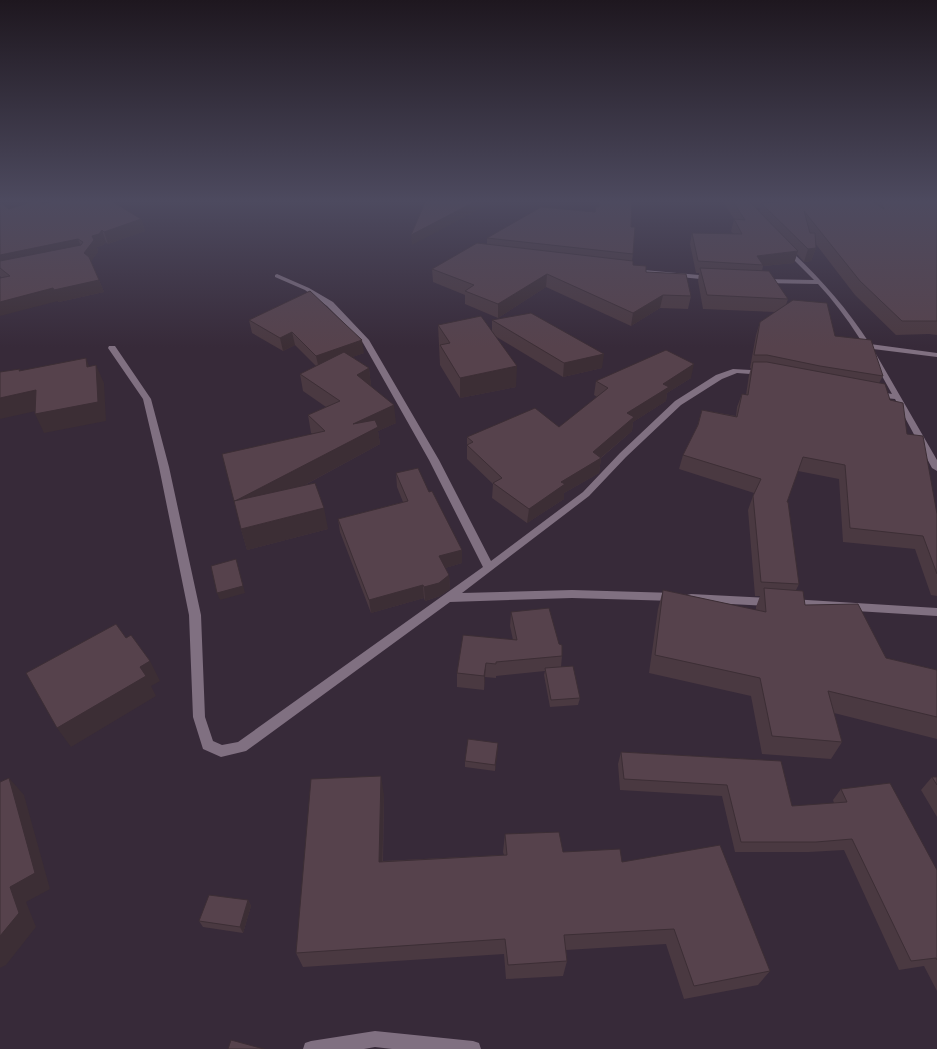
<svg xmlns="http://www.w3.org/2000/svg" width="937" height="1049" font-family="'Source Serif 4',serif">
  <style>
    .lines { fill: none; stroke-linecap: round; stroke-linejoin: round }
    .minor { fill: #807081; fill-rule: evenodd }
    .wall { fill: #4a3941; fill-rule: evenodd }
    .shaded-wall { fill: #3c2e35 }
    .building { fill: #56424c; stroke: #3c2e35 }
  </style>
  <rect width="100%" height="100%" fill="#372a39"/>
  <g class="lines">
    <path class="minor" d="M 785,249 L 789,249 C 821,279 846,307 870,344 L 937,353 L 937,357 L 873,349 L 937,460 L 937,471 L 932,468 L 895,399 L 876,397 L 872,394 L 876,391 L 892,394 C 871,355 848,316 818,284 L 762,283 L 759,281 L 762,279 L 814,280 L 785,251 Z
      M 633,269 L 710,276 L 713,278 L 710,280 L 631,272 L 631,270 Z
      M 277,274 L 309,288 L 333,302 L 369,340 L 439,460 L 491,561 L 583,492 L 620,453 L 675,401 L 716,375 L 733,369 L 767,371 L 767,375 L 764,375 L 737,373 L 722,379 L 681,405 L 626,457 L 589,496 L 462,593 L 572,590 L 675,593 L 679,594 L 680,597 L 679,600 L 675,601 L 572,598 L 450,602 L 246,751 L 221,757 L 203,749 L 193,717 L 189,615 L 159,467 L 143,399 L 108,348 L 109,346 L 115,346 L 151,399 L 169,467 L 201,615 L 205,717 L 213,741 L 222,745 L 238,742 L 483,567 L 429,460 L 363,343 L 327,306 L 305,290 L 275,277 L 275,275 Z
      M 691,594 L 771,598 L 775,599 L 776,602 L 775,605 L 771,606 L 691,602 L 687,601 L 686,598 L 687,595 Z
      M 791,599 L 937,608 L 937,616 L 791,607 L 787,606 L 785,603 L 787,600 Z
      M 375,1031 L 473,1041 L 479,1043 L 481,1049 L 392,1049 L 375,1047 L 364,1049 L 303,1049 L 305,1043 L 311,1041 Z"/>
  </g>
  <path class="wall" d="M 722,200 L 937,200 L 937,335 L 929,334 L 896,335 L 855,295 L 815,243 L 816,248 L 811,261 L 804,262 L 797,254 L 794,263 L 763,266 L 762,271 L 788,299 L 786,305 L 835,336 L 883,376 L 879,383 L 890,400 L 907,434 L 937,514 L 937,596 L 931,595 L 915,549 L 843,542 L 839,479 L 798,471 L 787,502 L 799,584 L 796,590 L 805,605 L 886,658 L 937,670 L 937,739 L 834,713 L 842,742 L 831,759 L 762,754 L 751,696 L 649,673 L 658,609 L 663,590 L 756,610 L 756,607 L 760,596 L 755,596 L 748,510 L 754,493 L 679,469 L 683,455 L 697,427 L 702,410 L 736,416 L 737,407 L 742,394 L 746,395 L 749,375 L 751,368 L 750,368 L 756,335 L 760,322 L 775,312 L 703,309 L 698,281 L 699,273 L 696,273 L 690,244 L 692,233 L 733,234 L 731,231 L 734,219 ZM 756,208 L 760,208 L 759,212 Z
    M 0,202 L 9,209 L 141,219 L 145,231 L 108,244 L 106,242 L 103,245 L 97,247 L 98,252 L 91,261 L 104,292 L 59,302 L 58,301 L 2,278 L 0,276 Z
    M 631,227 L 633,254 L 632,261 L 633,265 L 691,296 L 688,309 L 660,308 L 631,326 L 546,287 L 498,318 L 465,304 L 465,295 L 433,282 L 432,269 L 487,245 L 487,238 Z
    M 310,291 L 364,353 L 352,357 L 369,368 L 371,386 L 396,423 L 378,431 L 380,444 L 303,486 L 328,529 L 247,550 L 241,529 L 313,434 L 311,433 L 308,415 L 326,407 L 303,391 L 300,374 L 316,366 L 295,345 L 283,351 L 252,333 L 249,320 Z
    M 492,320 L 602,368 L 563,377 L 495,336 L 516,387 L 460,398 L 440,365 L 438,325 L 492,332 Z
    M 691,378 L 667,393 L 666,401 L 633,422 L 632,431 L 601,458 L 599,473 L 564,493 L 564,499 L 527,523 L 492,498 L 493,484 L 467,459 L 467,437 L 559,427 L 597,397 L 594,395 L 596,381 Z
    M 396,473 L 429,492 L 462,550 L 462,563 L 445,568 L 449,575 L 450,589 L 440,596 L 425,601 L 424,598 L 371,613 L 340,532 L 338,519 L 403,502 L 397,487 Z
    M 511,612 L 562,656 L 561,667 L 580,698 L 578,705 L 550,707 L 544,675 L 545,671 L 496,676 L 496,678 L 485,677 L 484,690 L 457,687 L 457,673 L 513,640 L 510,626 Z
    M 498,743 L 495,771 L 465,767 L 465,761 Z
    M 621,752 L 781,761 L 792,806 L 834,803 L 833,800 L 841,789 L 937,870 L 937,991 L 924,966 L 899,970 L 844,850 L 809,852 L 735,852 L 722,796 L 620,790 L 618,764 Z
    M 932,777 L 937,777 L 937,817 L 921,790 Z
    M 384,795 L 383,861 L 504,855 L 503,852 L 505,834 L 563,852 L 622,862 L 770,971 L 758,985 L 684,999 L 666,944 L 566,950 L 567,961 L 563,976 L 506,979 L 504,954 L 303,967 L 296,953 Z
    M 248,900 L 251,906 L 243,933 L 203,927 L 199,921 Z"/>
  <path class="shaded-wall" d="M 478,200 L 497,200 L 412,245 L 411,235 Z
    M 141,219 L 145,231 L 108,244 L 104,232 Z
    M 102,230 L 106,242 L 103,245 L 97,247 L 98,252 L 89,264 L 84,253 L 92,236 Z
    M 78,239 L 83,251 L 0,268 L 0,255 Z
    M 816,248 L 811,261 L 804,262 L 808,249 Z
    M 798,251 L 794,263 L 763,266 L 763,265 L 757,256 Z
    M 547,274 L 546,287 L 498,318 L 498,304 Z
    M 99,280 L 104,292 L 59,302 L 58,301 L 0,316 L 0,302 L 53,288 Z
    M 663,295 L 660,308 L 631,326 L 633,313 Z
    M 292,332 L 295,345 L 283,351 L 280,338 Z
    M 362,340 L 364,353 L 319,369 L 316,356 Z
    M 604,354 L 602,368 L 563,377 L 564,363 Z
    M 86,358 L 93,376 L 87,367 Z
    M 694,364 L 691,378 L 667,393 L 666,401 L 633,422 L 632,431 L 598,460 L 601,458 L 599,473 L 564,493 L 564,499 L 527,523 L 529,509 L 561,482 L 593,452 L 627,413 L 663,384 Z
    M 96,365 L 104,383 L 106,421 L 44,433 L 35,414 Z
    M 517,366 L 516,387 L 460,398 L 460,378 Z
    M 369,368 L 371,386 L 359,392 L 357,375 Z
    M 36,390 L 45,409 L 0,419 L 0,398 Z
    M 394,405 L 396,423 L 378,431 L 380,444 L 240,520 L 234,502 L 353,424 Z
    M 324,508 L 328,529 L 247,550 L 241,529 Z
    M 462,550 L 462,563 L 439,570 L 439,556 Z
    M 236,559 L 245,593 L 220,600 L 217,593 Z
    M 449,575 L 450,589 L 440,596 L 425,601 L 424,587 Z
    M 423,585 L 424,598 L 371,613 L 369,600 Z
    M 150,661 L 160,681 L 151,686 L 156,696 L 71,747 L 57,728 L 140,667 Z
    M 486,663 L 485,677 L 484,690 L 484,676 Z
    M 498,743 L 498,750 L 495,771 L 495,765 Z
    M 381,776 L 384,795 L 382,879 L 379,862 Z
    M 9,778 L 24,795 L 50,889 L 26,902 L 36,927 L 6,965 L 0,968 L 0,936 L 10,887 Z
    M 248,900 L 251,906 L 243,933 L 240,927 Z"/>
  <path class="building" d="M 37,200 L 43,204 L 57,200 L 110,200 L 141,219 L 104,232 L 102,230 L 99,234 L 92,236 L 94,240 L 84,253 L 89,257 L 99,280 L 54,290 L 53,288 L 0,302 L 0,278 L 10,276 L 0,268 L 0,261 L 81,245 L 83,242 L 78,239 L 0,255 L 0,202 L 9,209 Z
    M 426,200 L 478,200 L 411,235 Z
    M 599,200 L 632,200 L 631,227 L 635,227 L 633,254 L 487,238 L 541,207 L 595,212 L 596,207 L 599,207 Z
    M 732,200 L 748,200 L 798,251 L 757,256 L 763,265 L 698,261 L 692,233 L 742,234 L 734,219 L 745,220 Z
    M 808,200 L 871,200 L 884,209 L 879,200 L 937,200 L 937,321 L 902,321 L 860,281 L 804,211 L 810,233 L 815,233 L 816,248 L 808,249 L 761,203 Z
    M 477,243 L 633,261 L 633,265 L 646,266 L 646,272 L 686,274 L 691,296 L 663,295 L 633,313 L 547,274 L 498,304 L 465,291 L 474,285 L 432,269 Z
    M 700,268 L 769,271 L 788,299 L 707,295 Z
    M 310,291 L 362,340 L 316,356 L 292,332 L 280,338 L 249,320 Z
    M 793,300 L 827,303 L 835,336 L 871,340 L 883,376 L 820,366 L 767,355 L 754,355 L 760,322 Z
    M 531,313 L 604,354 L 564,363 L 492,320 Z
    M 481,316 L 517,366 L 460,378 L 440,345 L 450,343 L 438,325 Z
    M 666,350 L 694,364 L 663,384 L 669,387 L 627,413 L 634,417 L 593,452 L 601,458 L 561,482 L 565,484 L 529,509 L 493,483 L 502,478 L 467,445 L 473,442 L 467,437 L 535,408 L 559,427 L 608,388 L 596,381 Z
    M 344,352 L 369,368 L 357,375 L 394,405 L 353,424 L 375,420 L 378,427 L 237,500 L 234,501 L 222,454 L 325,431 L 308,415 L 340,401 L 300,374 Z
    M 86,358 L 87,367 L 96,365 L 98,402 L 35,414 L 36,390 L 0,398 L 0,372 L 20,369 L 19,371 Z
    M 753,362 L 767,362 L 885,384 L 890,400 L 903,403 L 907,434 L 923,436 L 937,514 L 937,574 L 923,536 L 850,528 L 845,465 L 803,457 L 787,502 L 788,502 L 799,584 L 761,582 L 753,496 L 761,479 L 683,455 L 698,425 L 702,410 L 737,417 L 742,394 L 748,395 Z
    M 418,468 L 429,492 L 432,491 L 462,550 L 439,556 L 449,575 L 439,583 L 424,587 L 423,585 L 369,600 L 338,519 L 408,501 L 396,473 Z
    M 315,483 L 324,508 L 241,529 L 234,501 Z
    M 236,559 L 243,586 L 217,593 L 211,566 Z
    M 764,588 L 803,591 L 805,605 L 858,604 L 886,658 L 937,670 L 937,717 L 828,691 L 842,742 L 772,736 L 760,678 L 655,655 L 663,590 L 766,612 Z
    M 549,608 L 559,644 L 562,645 L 562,656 L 496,662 L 496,664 L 486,663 L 484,676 L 457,673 L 463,635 L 517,640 L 511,612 Z
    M 116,624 L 126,638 L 131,635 L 150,661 L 140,667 L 146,676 L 57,728 L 26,673 Z
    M 573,666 L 580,698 L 551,700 L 545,668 Z
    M 468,739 L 498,743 L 495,765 L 465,761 Z
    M 621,752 L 781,761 L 792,806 L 847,802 L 841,789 L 890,783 L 937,870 L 937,960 L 936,958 L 911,961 L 852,839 L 816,842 L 741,842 L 727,785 L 624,779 Z
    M 381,776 L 379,862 L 507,855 L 505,834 L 559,832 L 563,852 L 620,849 L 622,862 L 720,845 L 770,971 L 694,986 L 674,929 L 564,935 L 567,961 L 508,965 L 505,939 L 296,953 L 311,779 Z
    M 932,777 L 937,777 L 937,785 Z
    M 9,778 L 35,873 L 10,887 L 19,913 L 0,936 L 0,782 Z
    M 209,895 L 248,900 L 240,927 L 199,921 Z
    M 231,1040 L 264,1049 L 228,1049 Z"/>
  <linearGradient id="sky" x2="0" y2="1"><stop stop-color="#1e171f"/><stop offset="0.58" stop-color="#4d4a5f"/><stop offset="1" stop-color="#4d4a5f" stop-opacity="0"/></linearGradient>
  <rect width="937" height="347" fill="url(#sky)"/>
</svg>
